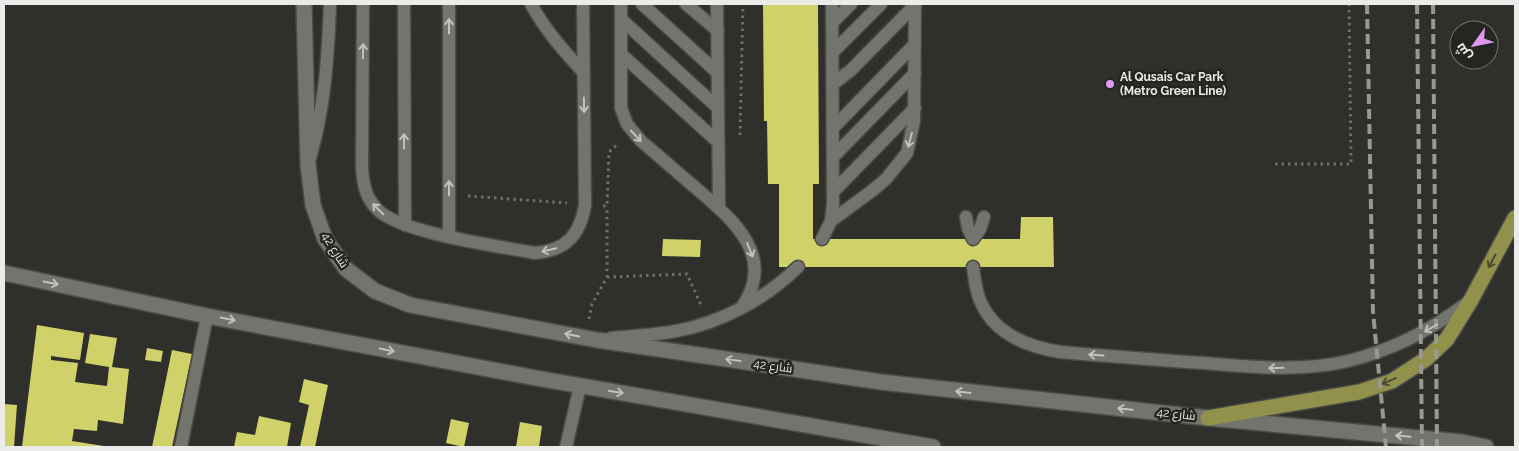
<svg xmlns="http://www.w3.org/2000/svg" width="1519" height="451" font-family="Raleway,Cairo,sans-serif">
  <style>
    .building { fill: #d1d169 }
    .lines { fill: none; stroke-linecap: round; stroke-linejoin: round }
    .lane-casing { stroke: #4a4a46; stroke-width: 15 }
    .street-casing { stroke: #4a4a46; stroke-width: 18 }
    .primary-casing { stroke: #4a4a46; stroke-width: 18 }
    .path { stroke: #6e6e6b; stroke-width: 3; stroke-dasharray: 2.5 4; stroke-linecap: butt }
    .lane { stroke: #74746f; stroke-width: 12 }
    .street { stroke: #74746f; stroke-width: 15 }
    .primary { stroke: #91914c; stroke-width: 15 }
    .rail { stroke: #979794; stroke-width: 4; stroke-dasharray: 10 5; stroke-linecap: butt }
    .oneway { stroke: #c1c1be }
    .oneway2 { stroke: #4b4b30 }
    .poi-dot { fill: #df98f2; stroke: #252521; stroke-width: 2 }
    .labels { text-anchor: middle; stroke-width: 5; stroke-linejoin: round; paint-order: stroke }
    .poi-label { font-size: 12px; font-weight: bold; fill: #ebebe9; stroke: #252521; text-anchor: start }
    .street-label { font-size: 12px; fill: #ebebe9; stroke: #252521 }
  </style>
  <rect width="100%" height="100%" fill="#2f2f2b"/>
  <path class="building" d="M 763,4 L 818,4 L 819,184 L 813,184 L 813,239 L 1020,239 L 1021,217 L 1053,217 L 1054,267 L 779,267 L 779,184 L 768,184 L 767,121 L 764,121 Z
    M 663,239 L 701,240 L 700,257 L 662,256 Z
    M 37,325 L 84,333 L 80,360 L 51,356 L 51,360 L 78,363 L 75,382 L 107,386 L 109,367 L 85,363 L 90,334 L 117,338 L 112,367 L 129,369 L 123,424 L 98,420 L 97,431 L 74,429 L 72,441 L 110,447 L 22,447 Z
    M 147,348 L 163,351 L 161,362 L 145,360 Z
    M 172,350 L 192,354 L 172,447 L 152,447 Z
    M 304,379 L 328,385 L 315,447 L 300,447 L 309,405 L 299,402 Z
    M 4,404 L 17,405 L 14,447 L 4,447 Z
    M 259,416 L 291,423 L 287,447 L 234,447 L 237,432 L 255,435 Z
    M 451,419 L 469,423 L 464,447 L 446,443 Z
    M 520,422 L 542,426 L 539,447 L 516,447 Z"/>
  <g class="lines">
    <g class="lane-casing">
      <path id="lane" d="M 363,4 L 362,167 C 363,183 365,197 377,209 C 399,233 499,246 534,253 C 566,251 580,235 585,205 L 583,4
        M 404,4 L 405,225
        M 531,4 C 545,30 564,51 584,73
        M 621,4 L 621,108 L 627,124 L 641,141 C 660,157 678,173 697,189 C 733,220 777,256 742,307
        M 642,4 L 718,73
        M 686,4 L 718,31
        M 717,4 L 719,208
        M 621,19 L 718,108
        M 832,23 L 851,4
        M 832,53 L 881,4
        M 621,54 L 718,142
        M 833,84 L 851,70 L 915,5
        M 833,128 L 915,44
        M 833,157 L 915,73
        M 310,158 C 325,107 328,56 330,4
        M 833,192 L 915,108
        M 966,217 L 968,228 L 973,239 L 980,229 L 984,217
        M 831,221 L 873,190 L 886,179 L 907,153 L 914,121 L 915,4
        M 449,237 L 449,4
        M 822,239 L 831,221 L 833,203 L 832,4
        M 973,267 C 974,275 975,283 977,291 C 987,330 1023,346 1060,352 C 1108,356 1156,360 1204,363 C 1252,367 1301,372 1348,361 C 1393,350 1431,330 1467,303
        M 611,338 C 632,336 655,335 676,331 C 721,323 765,299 798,267
        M 181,447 L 207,316
        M 566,447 L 580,386"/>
    </g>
    <g class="street-casing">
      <path id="street" d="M 304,4 L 308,165 L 313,205 L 325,239 L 346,269 L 375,291 L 410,305 L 597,340 L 881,382 L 1208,418 L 1462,442 L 1486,447
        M 4,273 L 207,316 L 536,378 L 933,447"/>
    </g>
    <g class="primary-casing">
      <path id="primary" d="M 1208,418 L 1359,392 L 1392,381 L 1426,359 L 1447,339 L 1471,300 L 1515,218"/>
    </g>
    <path class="path" d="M 740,135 L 743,4
      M 1275,164 L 1351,164 L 1349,4
      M 468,196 L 567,203
      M 603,206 L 607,206 L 609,152 L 619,143
      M 607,277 L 687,274 L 701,305
      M 589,319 L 592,304 L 607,277 L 607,206"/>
    <use href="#lane" class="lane"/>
    <use href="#street" class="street"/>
    <use href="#primary" class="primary"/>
    <path class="rail" d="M 1367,4 L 1373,312 L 1386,447
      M 1417,4 L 1422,447
      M 1433,4 L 1437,447"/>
  </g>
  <defs><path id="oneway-shaft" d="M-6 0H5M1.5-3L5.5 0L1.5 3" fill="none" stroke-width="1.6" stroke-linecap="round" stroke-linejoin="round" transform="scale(1.25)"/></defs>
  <g class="oneway">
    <use href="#oneway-shaft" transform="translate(449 26) rotate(-90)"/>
    <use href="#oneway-shaft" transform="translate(363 51) rotate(-89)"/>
    <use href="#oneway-shaft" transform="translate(584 105) rotate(89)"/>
    <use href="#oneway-shaft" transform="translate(636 136) rotate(47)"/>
    <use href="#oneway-shaft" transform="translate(910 140) rotate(105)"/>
    <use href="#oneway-shaft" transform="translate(404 141) rotate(-90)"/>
    <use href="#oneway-shaft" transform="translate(449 188) rotate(-90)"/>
    <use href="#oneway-shaft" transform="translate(378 209) rotate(-135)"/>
    <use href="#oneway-shaft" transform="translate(549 250) rotate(166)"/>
    <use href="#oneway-shaft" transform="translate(750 250) rotate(68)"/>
    <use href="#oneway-shaft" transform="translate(51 283) rotate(12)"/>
    <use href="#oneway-shaft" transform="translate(228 319) rotate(11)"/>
    <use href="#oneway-shaft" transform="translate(1431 328) rotate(150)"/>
    <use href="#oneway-shaft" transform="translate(572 335) rotate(-169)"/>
    <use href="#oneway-shaft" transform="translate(387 350) rotate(11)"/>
    <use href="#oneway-shaft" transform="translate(1096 355) rotate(-176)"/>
    <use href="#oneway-shaft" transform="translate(733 360) rotate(-172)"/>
    <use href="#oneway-shaft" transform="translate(1276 368) rotate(178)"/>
    <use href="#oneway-shaft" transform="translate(616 392) rotate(10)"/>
    <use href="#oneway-shaft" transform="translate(963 392) rotate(-173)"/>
    <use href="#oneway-shaft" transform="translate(1125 409) rotate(-174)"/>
    <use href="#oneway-shaft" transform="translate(1403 436) rotate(-175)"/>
  </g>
  <g class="oneway2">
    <use href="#oneway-shaft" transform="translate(1492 261) rotate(118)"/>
    <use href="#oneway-shaft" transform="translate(1389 381) rotate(157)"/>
  </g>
  <circle class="poi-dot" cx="1110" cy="84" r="5"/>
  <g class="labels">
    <g class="poi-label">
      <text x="1120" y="81">Al Qusais Car Park<tspan x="1120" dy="14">(Metro Green Line)</tspan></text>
    </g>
    <g class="street-label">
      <text transform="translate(335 250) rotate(58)" y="4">شارع 42</text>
      <text transform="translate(773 366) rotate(8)" y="4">شارع 42</text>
      <text transform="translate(1176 414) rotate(6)" y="4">شارع 42</text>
    </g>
  </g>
  <rect width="1519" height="451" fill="none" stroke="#ebebe9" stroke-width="10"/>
  <g transform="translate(1474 45) rotate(237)"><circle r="24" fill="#252521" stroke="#747471"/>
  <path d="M0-4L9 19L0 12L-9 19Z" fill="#df98f2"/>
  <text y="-8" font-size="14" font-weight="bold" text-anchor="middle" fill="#ebebe9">ش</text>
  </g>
</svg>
